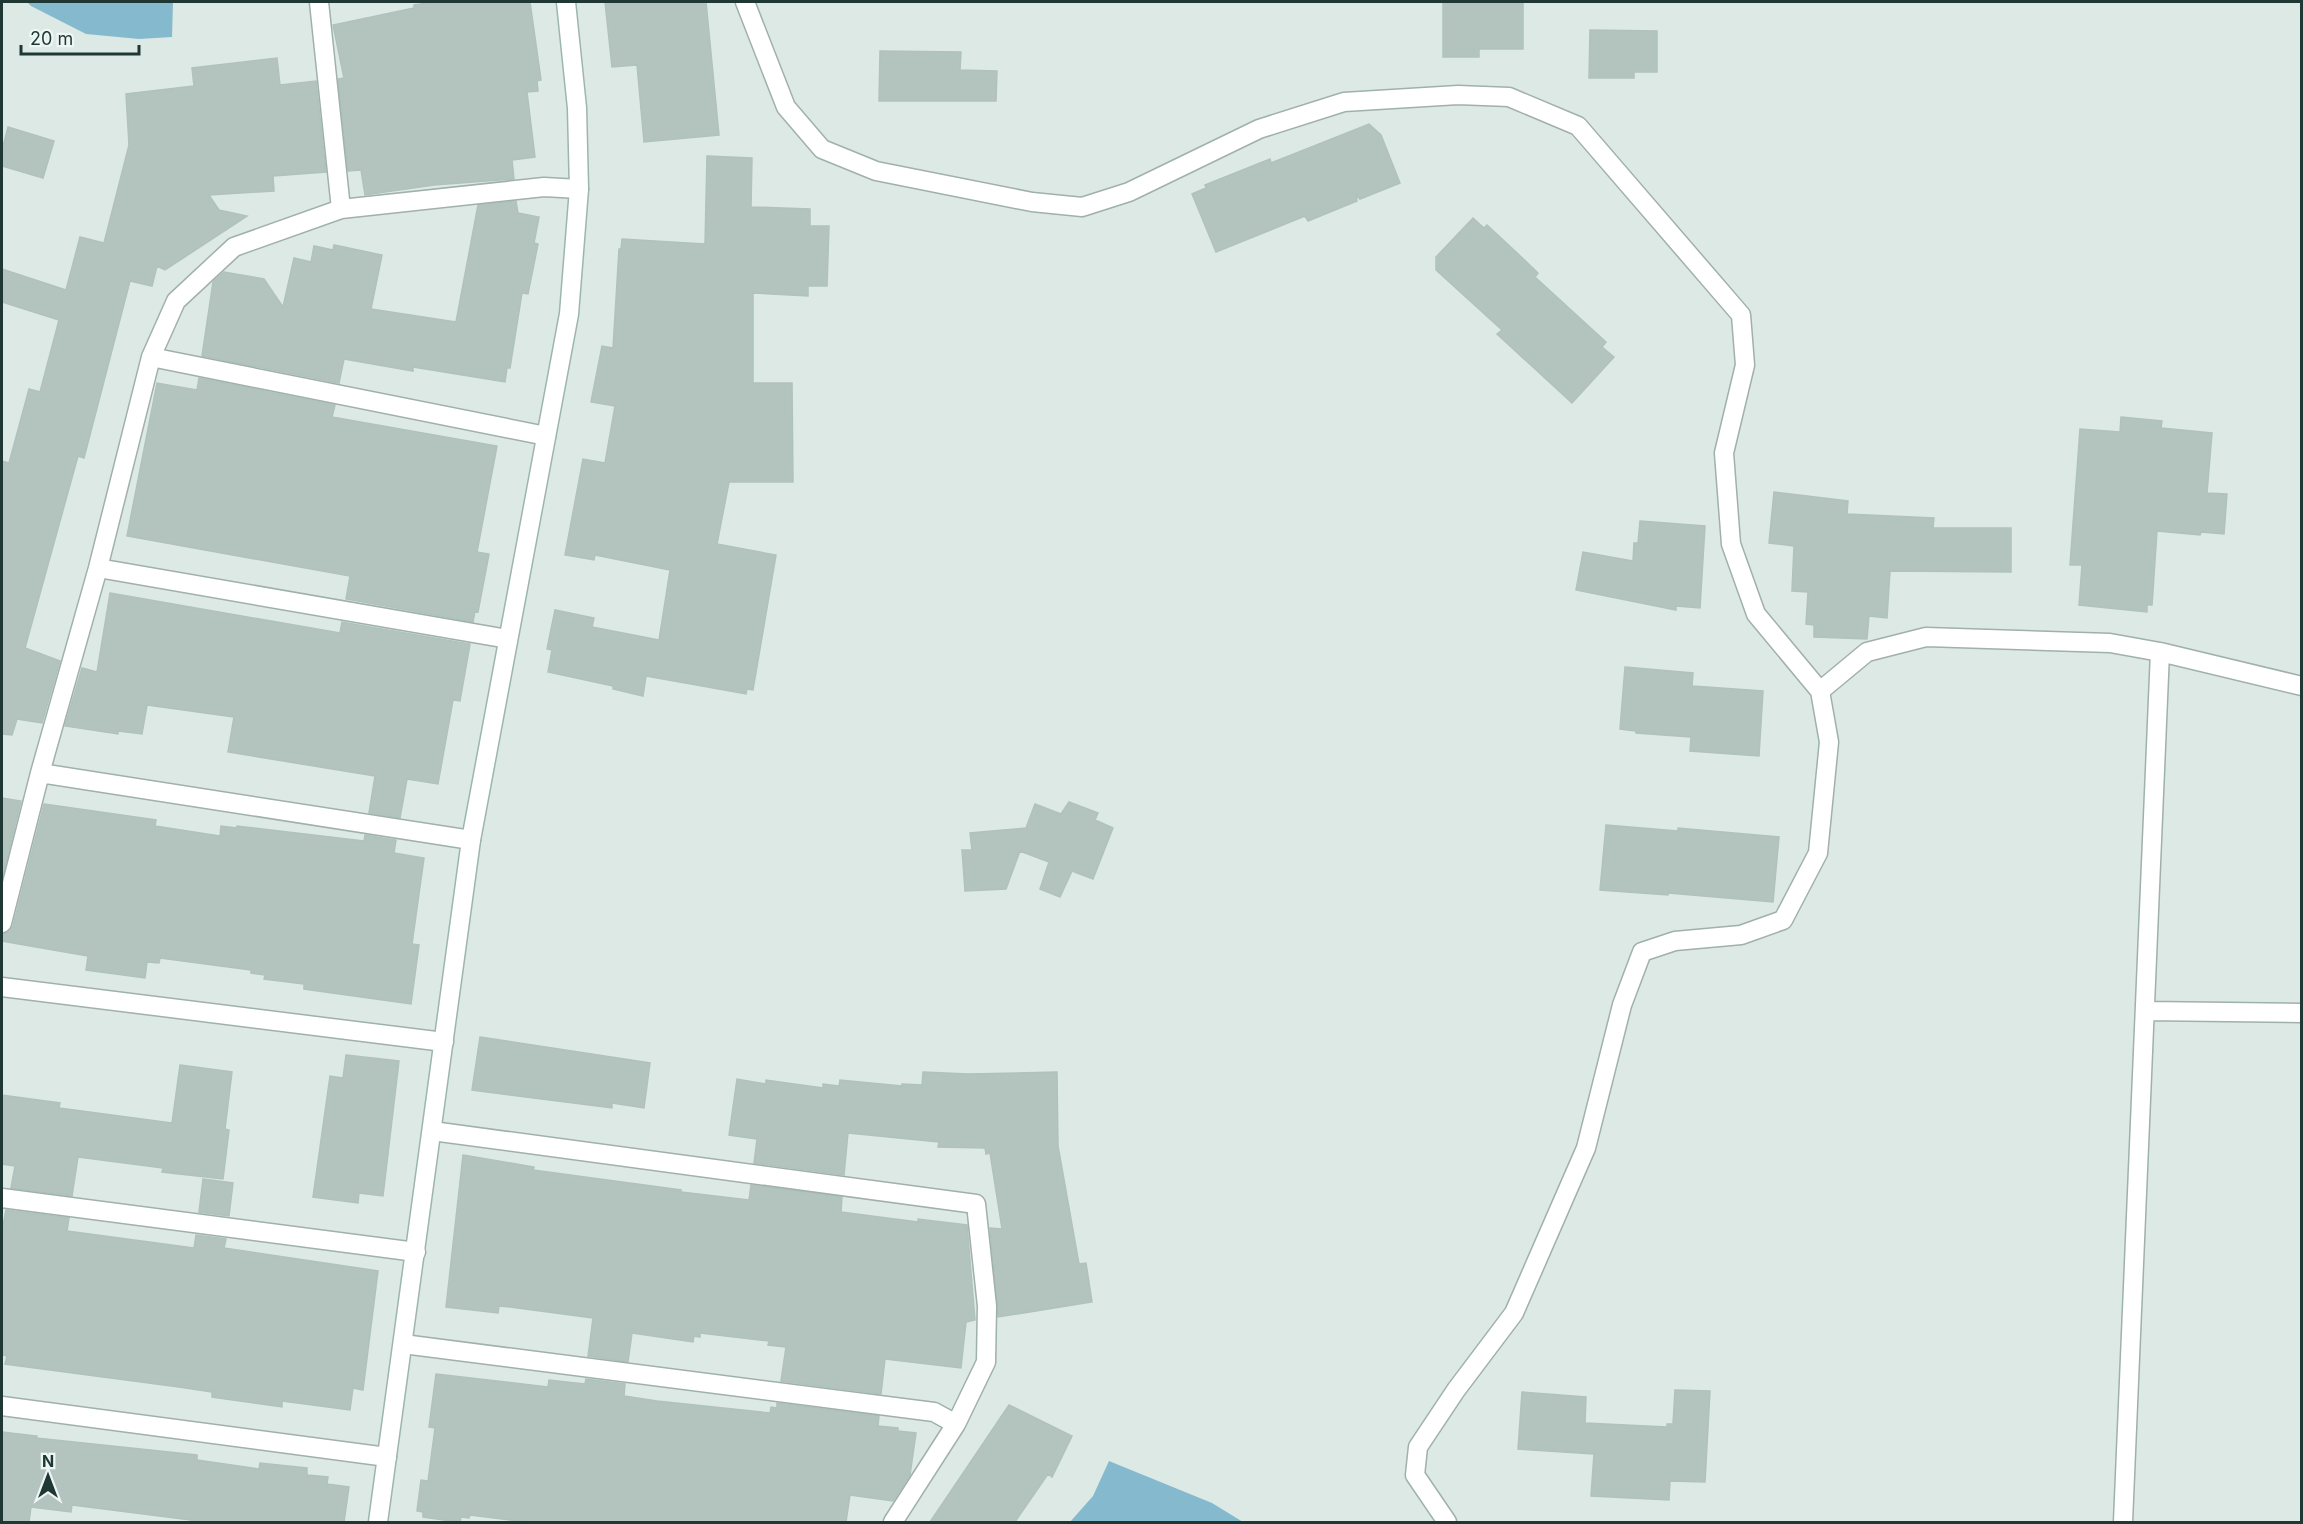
<svg xmlns="http://www.w3.org/2000/svg" width="2303" height="1524" font-family="Inter,sans-serif">
  <style>
    .water { fill: #85bace }
    .building { fill: #b3c4bf; stroke: #b0c2bd; stroke-width: 1.5 }
    .lines { fill: none; stroke-linecap: round; stroke-linejoin: round }
    .street-casing { stroke: #a0b0ac; stroke-width: 21 }
    .secondary-casing { stroke: #9db5af; stroke-width: 21 }
    .street { stroke: #fff; stroke-width: 18 }
    .secondary { stroke: #fff; stroke-width: 18 }
  </style>
  <rect width="100%" height="100%" fill="#dde9e5"/>
  <path class="water" d="M 27,2 L 173,2 L 172,37 L 139,39 L 86,34 L 31,6 Z
    M 1109,1461 L 1212,1503 L 1243,1522 L 1070,1522 L 1093,1496 Z"/>
  <path class="building" d="M 435,2 L 530,2 L 541,80 L 537,81 L 538,91 L 527,92 L 535,157 L 512,160 L 514,179 L 434,185 L 365,195 L 361,170 L 348,171 L 338,79 L 344,78 L 333,25 L 414,8 L 414,5 Z
    M 605,2 L 706,2 L 719,135 L 644,142 L 637,65 L 612,67 Z
    M 1443,2 L 1523,2 L 1523,49 L 1479,49 L 1479,57 L 1443,57 Z
    M 1590,30 L 1657,31 L 1657,72 L 1634,72 L 1634,78 L 1589,78 Z
    M 880,51 L 961,52 L 960,70 L 997,71 L 996,101 L 879,101 Z
    M 277,58 L 280,85 L 316,81 L 326,172 L 273,176 L 274,191 L 209,195 L 219,210 L 247,216 L 165,270 L 157,266 L 152,286 L 130,281 L 84,458 L 78,456 L 25,648 L 60,661 L 42,723 L 17,719 L 12,735 L 2,734 L 2,461 L 9,463 L 29,389 L 40,392 L 59,320 L 2,302 L 2,269 L 66,290 L 80,237 L 104,243 L 129,145 L 126,94 L 194,86 L 192,68 Z
    M 1369,124 L 1381,135 L 1400,183 L 1360,199 L 1356,195 L 1357,201 L 1308,221 L 1305,216 L 1216,252 L 1192,194 L 1206,188 L 1205,185 L 1270,159 L 1271,163 Z
    M 8,127 L 54,141 L 43,178 L 2,166 L 2,150 Z
    M 707,156 L 752,158 L 751,207 L 810,209 L 810,226 L 829,226 L 827,286 L 808,286 L 808,296 L 753,293 L 753,383 L 792,383 L 793,482 L 729,482 L 717,544 L 776,555 L 753,690 L 747,689 L 746,694 L 646,676 L 643,696 L 613,689 L 613,686 L 548,672 L 552,650 L 547,649 L 555,610 L 594,618 L 592,627 L 659,640 L 670,570 L 595,555 L 594,560 L 565,555 L 583,459 L 605,463 L 615,406 L 591,402 L 602,346 L 613,348 L 619,249 L 621,249 L 622,239 L 705,244 Z
    M 516,201 L 518,213 L 539,217 L 534,243 L 538,244 L 528,294 L 522,293 L 510,368 L 507,368 L 505,382 L 413,367 L 413,371 L 344,359 L 339,383 L 202,356 L 213,282 L 224,272 L 264,279 L 283,307 L 294,258 L 311,262 L 314,246 L 333,250 L 334,245 L 382,255 L 371,309 L 456,322 L 478,205 Z
    M 1473,218 L 1484,228 L 1487,225 L 1515,251 L 1538,273 L 1535,277 L 1606,342 L 1602,347 L 1614,357 L 1572,403 L 1497,334 L 1502,330 L 1436,270 L 1436,257 Z
    M 199,378 L 335,405 L 332,417 L 497,446 L 477,552 L 489,554 L 478,612 L 475,611 L 473,622 L 346,599 L 350,576 L 127,536 L 157,383 L 197,390 Z
    M 2121,417 L 2162,421 L 2161,428 L 2212,433 L 2207,493 L 2227,494 L 2224,534 L 2201,532 L 2200,535 L 2157,531 L 2152,605 L 2147,605 L 2147,612 L 2079,605 L 2082,565 L 2070,565 L 2080,429 L 2120,432 Z
    M 1774,492 L 1848,501 L 1847,514 L 1934,518 L 1933,528 L 2011,528 L 2011,572 L 1890,571 L 1887,618 L 1869,616 L 1867,639 L 1814,637 L 1814,625 L 1806,624 L 1808,592 L 1792,591 L 1794,546 L 1769,543 Z
    M 1640,521 L 1705,526 L 1700,608 L 1676,606 L 1676,610 L 1576,590 L 1583,552 L 1633,561 L 1634,543 L 1638,543 Z
    M 110,593 L 340,633 L 342,622 L 470,644 L 460,701 L 453,700 L 438,784 L 407,779 L 400,818 L 369,813 L 375,776 L 228,752 L 234,717 L 147,705 L 142,734 L 118,731 L 118,734 L 65,726 L 82,668 L 97,672 Z
    M 1625,667 L 1693,673 L 1692,686 L 1763,691 L 1759,756 L 1690,751 L 1691,737 L 1636,733 L 1636,731 L 1620,729 Z
    M 2,798 L 21,801 L 2,879 Z
    M 1069,802 L 1098,813 L 1095,820 L 1113,828 L 1093,879 L 1072,871 L 1060,897 L 1040,889 L 1049,862 L 1020,851 L 1006,889 L 965,891 L 962,850 L 972,850 L 970,833 L 1026,828 L 1035,804 L 1061,814 Z
    M 44,804 L 156,820 L 155,826 L 220,836 L 221,826 L 237,828 L 237,826 L 364,841 L 365,835 L 396,840 L 394,853 L 424,858 L 412,944 L 419,945 L 411,1004 L 304,989 L 304,984 L 264,979 L 265,975 L 251,973 L 251,970 L 160,958 L 159,963 L 147,962 L 145,978 L 86,970 L 88,956 L 2,941 L 2,934 L 10,931 L 13,926 Z
    M 1606,825 L 1678,831 L 1678,828 L 1779,837 L 1773,902 L 1668,893 L 1668,895 L 1600,890 Z
    M 480,1037 L 650,1063 L 644,1108 L 612,1103 L 612,1108 L 472,1090 Z
    M 346,1055 L 399,1061 L 383,1196 L 359,1193 L 358,1203 L 313,1197 L 330,1076 L 343,1078 Z
    M 180,1065 L 232,1072 L 225,1129 L 229,1130 L 223,1179 L 162,1172 L 163,1168 L 78,1157 L 72,1196 L 11,1188 L 15,1166 L 2,1164 L 2,1095 L 60,1103 L 59,1108 L 172,1123 Z
    M 923,1072 L 968,1074 L 1057,1072 L 1058,1146 L 1079,1264 L 1086,1263 L 1092,1302 L 998,1317 L 990,1228 L 1002,1229 L 990,1153 L 986,1154 L 985,1148 L 938,1147 L 939,1142 L 848,1133 L 844,1175 L 754,1163 L 757,1139 L 729,1135 L 737,1079 L 766,1084 L 766,1080 L 823,1088 L 823,1084 L 839,1086 L 840,1080 L 902,1086 L 902,1084 L 922,1085 Z
    M 463,1155 L 534,1167 L 533,1170 L 681,1190 L 681,1192 L 749,1200 L 751,1185 L 842,1197 L 841,1212 L 918,1222 L 918,1219 L 967,1225 L 975,1320 L 966,1322 L 961,1368 L 885,1359 L 881,1394 L 781,1381 L 786,1347 L 768,1345 L 769,1341 L 700,1333 L 700,1337 L 694,1336 L 693,1342 L 632,1333 L 628,1362 L 588,1356 L 593,1318 L 510,1307 L 499,1306 L 498,1313 L 446,1307 Z
    M 203,1179 L 233,1183 L 229,1216 L 199,1212 Z
    M 6,1210 L 69,1218 L 67,1231 L 194,1248 L 196,1235 L 226,1239 L 224,1248 L 378,1271 L 363,1390 L 353,1388 L 350,1410 L 282,1401 L 282,1407 L 212,1397 L 212,1392 L 179,1387 L 5,1364 L 7,1356 L 2,1355 L 2,1231 Z
    M 436,1374 L 548,1387 L 549,1380 L 585,1384 L 586,1379 L 625,1384 L 624,1396 L 657,1401 L 770,1413 L 771,1407 L 777,1408 L 777,1403 L 879,1416 L 878,1426 L 898,1428 L 898,1431 L 916,1433 L 910,1475 L 893,1501 L 850,1495 L 846,1522 L 527,1522 L 470,1515 L 469,1518 L 461,1517 L 460,1522 L 458,1522 L 423,1517 L 423,1512 L 417,1511 L 421,1480 L 428,1481 L 435,1428 L 429,1427 Z
    M 1675,1390 L 1710,1391 L 1705,1482 L 1670,1481 L 1669,1500 L 1591,1496 L 1594,1454 L 1518,1449 L 1522,1392 L 1586,1397 L 1585,1423 L 1667,1427 L 1667,1424 L 1673,1424 Z
    M 1009,1405 L 1072,1436 L 1052,1477 L 1048,1474 L 1015,1522 L 930,1522 Z
    M 2,1432 L 37,1436 L 36,1438 L 197,1455 L 197,1460 L 259,1469 L 260,1463 L 307,1468 L 307,1475 L 328,1477 L 327,1484 L 349,1487 L 344,1522 L 191,1522 L 191,1520 L 72,1505 L 71,1512 L 31,1507 L 29,1522 L 2,1522 Z"/>
  <g class="lines">
    <g class="street-casing">
      <path id="street" d="M 319,2 L 341,209
        M 745,2 L 786,107 L 822,149 L 876,171 L 1032,202 L 1082,207 L 1129,192 L 1259,129 L 1344,102 L 1458,95 L 1509,97 L 1578,126 L 1741,315 L 1745,365 L 1724,453 L 1731,544 L 1756,614 L 1820,691 L 1829,742 L 1818,853 L 1783,920 L 1741,935 L 1675,941 L 1642,952 L 1622,1005 L 1586,1148 L 1514,1313 L 1456,1390 L 1418,1447 L 1415,1475 L 1447,1522
        M 151,357 L 546,436
        M 98,568 L 508,639
        M 1820,691 L 1867,652 L 1926,637 L 2110,643 L 2160,652 L 2302,686
        M 40,773 L 471,840
        M 2,923 L 40,773 L 98,568 L 151,357 L 176,301 L 234,247 L 341,209 L 544,187 L 579,189
        M 2,987 L 444,1042
        M 2146,1011 L 2302,1013
        M 432,1131 L 976,1204 L 987,1306 L 986,1362 L 956,1424 L 893,1522
        M 2,1198 L 416,1252
        M 403,1344 L 934,1412 L 956,1424
        M 2,1406 L 387,1457
        M 2123,1522 L 2160,652"/>
    </g>
    <g class="secondary-casing">
      <path id="secondary" d="M 378,1522 L 471,840 L 569,314 L 579,189 L 577,108 L 566,2"/>
    </g>
    <use href="#street" class="street"/>
    <use href="#secondary" class="secondary"/>
  </g>
  <rect width="2303" height="1524" fill="none" stroke="#1f3834" stroke-width="6"/>
  <g transform="translate(48 1476)" stroke="#eef6f3" stroke-width="4.5" paint-order="stroke">
  <path d="M0-4.5L10 22L0 15L-10 22Z" fill="#1f3834"/>
  <text y="-9" font-size="16" font-weight="bold" text-anchor="middle" fill="#1f3834">N</text>
  </g>
  <path d="M21 45v9h118v-9" fill="none" stroke="#1f3834" stroke-width="3"/>
  <text x="30" y="45" font-size="18" fill="#1f3834" stroke="#eef6f3" stroke-width="4.5" paint-order="stroke">20 m</text>
</svg>
